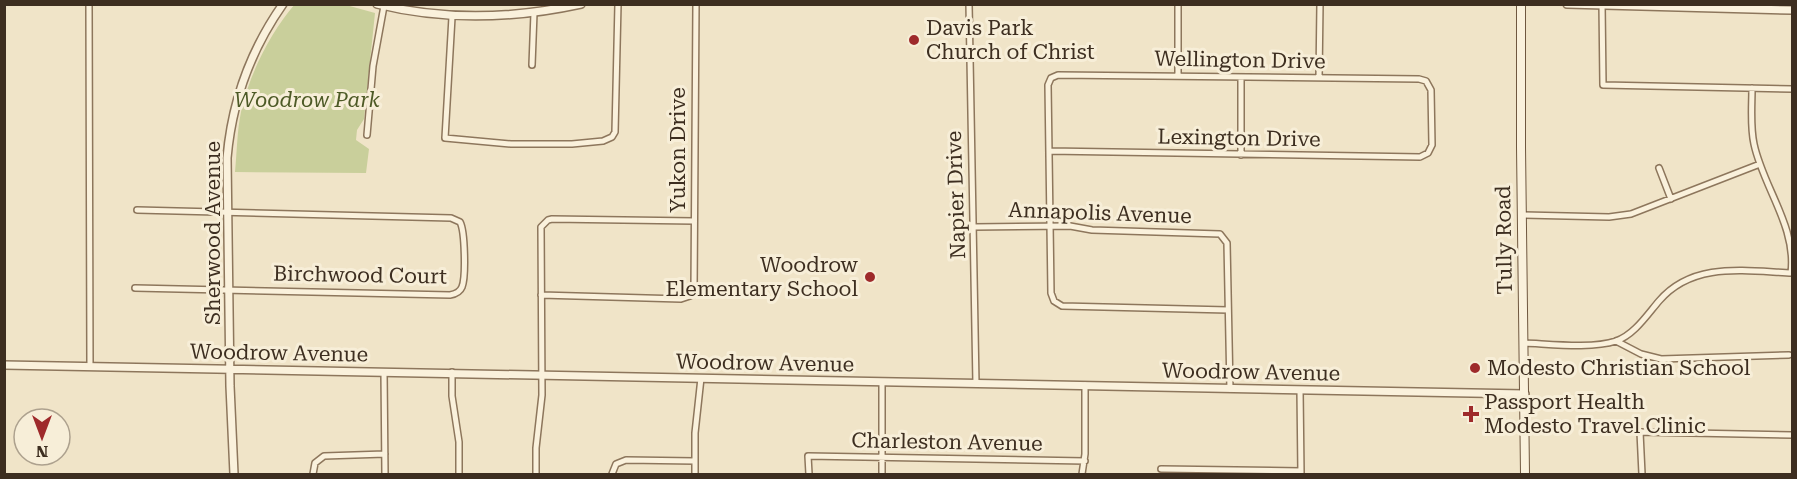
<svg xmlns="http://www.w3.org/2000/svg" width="1797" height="479" font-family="'Roboto Serif',serif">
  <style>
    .green { fill: #c9cf9b }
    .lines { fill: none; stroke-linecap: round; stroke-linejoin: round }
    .minor-casing { stroke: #8d765c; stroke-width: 8 }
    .tertiary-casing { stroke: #8d765c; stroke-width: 10 }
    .secondary-casing { stroke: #6f573f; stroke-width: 10 }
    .minor { stroke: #faf1dc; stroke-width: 5 }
    .tertiary { stroke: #faf1dc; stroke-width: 7 }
    .secondary { stroke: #faf1dc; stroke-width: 8 }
    .poi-dot { fill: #9e2a2b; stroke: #f7eed8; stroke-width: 2 }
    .labels { text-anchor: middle; stroke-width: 6; stroke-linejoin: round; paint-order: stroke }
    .poi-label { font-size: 21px; fill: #3d2e20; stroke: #f7eed8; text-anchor: start }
    .street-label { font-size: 21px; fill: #3d2e20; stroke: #f7eed8 }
    .park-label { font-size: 21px; font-style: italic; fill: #4d5a26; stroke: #f7eed8 }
  </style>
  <rect width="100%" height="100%" fill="#f0e4c8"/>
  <path class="green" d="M 295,4 L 346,5 L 375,13 L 364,119 L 357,130 L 356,140 L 369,149 L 366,173 L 235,172 C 237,152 237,131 241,112 C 249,75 270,33 295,4 Z"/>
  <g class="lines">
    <g class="minor-casing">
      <path id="minor" d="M 89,4 L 90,367
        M 969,4 L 976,384
        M 1602,4 L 1603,85 L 1792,89
        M 452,17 L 445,138 L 511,144 L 572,144 L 603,141 L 612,137 L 615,132 L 618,4
        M 532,65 L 534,13
        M 1178,76 L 1178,4
        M 1319,78 L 1320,4
        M 1752,88 C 1752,106 1750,126 1754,144 C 1763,187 1797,227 1791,273
        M 367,135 L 373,66 L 384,6
        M 1049,151 L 1420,157 L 1428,153 L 1432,145 L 1431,90 L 1426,81 L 1419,79 L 1058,75 L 1051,78 L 1048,85 L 1051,293 L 1054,301 L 1062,306 L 1228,310
        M 1241,155 L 1241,77
        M 1659,168 L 1671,199
        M 1522,215 L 1609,217 L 1631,214 L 1760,164
        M 974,227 L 1070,226 L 1092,230 L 1220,234 L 1227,243 L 1230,389
        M 135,288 L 450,295 C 456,294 460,292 462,287 C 466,277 465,231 460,222 L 451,218 L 137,210
        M 541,295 L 681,299 L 690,296 L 694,290 L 696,4
        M 1616,341 L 1641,354 L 1661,359 L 1789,355
        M 1524,343 C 1550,344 1592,349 1616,341 C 1634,335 1647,315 1659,301 C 1693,261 1746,271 1792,273
        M 384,372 L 385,474
        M 452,372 L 452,396 L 459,442 L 459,474
        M 1300,390 L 1301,474
        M 1161,469 L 1301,471
        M 313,474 L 315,463 L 324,456 L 385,454
        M 536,474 L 536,448 L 542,395 L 541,227 L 548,220 L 552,219 L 694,221
        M 612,474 L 616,464 L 626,460 L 695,461
        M 695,474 L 695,433 L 701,378
        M 809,474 L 808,456 L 1085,461
        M 882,474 L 882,382
        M 1082,474 L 1085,454 L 1085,385
        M 1642,474 L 1640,432 L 1792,435"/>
    </g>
    <g class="tertiary-casing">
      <path id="tertiary" d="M 377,4 C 445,21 512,19 581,4
        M 1567,4 L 1792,10
        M 4,365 L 1525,394
        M 234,474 L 230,386 L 227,158 C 232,100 250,51 283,4"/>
    </g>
    <g class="secondary-casing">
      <path id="secondary" d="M 1521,4 L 1521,147 L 1525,474"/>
    </g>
    <use href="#minor" class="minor"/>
    <use href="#tertiary" class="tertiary"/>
    <use href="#secondary" class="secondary"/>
  </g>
  <g class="poi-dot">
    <circle cx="914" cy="40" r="6"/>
    <circle cx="870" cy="277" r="6"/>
    <circle cx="1475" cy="368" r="6"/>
    <path d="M1468 405h6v6h6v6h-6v6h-6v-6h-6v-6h6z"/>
  </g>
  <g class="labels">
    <g class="poi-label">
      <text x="926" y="35">Davis Park<tspan x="926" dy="24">Church of Christ</tspan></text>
      <text x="858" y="272" text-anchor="end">Woodrow<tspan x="858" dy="24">Elementary School</tspan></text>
      <text x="1487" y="375">Modesto Christian School</text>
      <text x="1484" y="409">Passport Health<tspan x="1484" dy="24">Modesto Travel Clinic</tspan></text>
    </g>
    <g class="street-label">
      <text transform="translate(1240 60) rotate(1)" y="7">Wellington Drive</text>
      <text transform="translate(1239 138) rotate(1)" y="7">Lexington Drive</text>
      <text transform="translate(678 150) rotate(-90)" y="7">Yukon Drive</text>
      <text transform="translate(956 195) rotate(-92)" y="7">Napier Drive</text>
      <text transform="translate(1100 213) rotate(2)" y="7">Annapolis Avenue</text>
      <text transform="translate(213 233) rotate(-90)" y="7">Sherwood Avenue</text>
      <text transform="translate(1504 240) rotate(-91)" y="7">Tully Road</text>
      <text transform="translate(360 275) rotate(1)" y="7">Birchwood Court</text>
      <text transform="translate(279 353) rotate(1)" y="7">Woodrow Avenue</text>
      <text transform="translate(765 363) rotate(1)" y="7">Woodrow Avenue</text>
      <text transform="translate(1251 372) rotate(1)" y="7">Woodrow Avenue</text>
      <text transform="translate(947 442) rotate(1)" y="7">Charleston Avenue</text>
    </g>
    <g class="park-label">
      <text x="307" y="107">Woodrow Park</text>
    </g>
  </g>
  <rect width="1797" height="479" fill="none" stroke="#3d2e20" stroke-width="12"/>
  <g transform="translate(42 437) rotate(180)"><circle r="28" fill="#f7eed8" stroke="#ada18e" stroke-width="1.5"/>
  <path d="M0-4.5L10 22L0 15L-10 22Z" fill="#9e2a2b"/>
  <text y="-9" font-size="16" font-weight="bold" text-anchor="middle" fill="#3d2e20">N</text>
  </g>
</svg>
